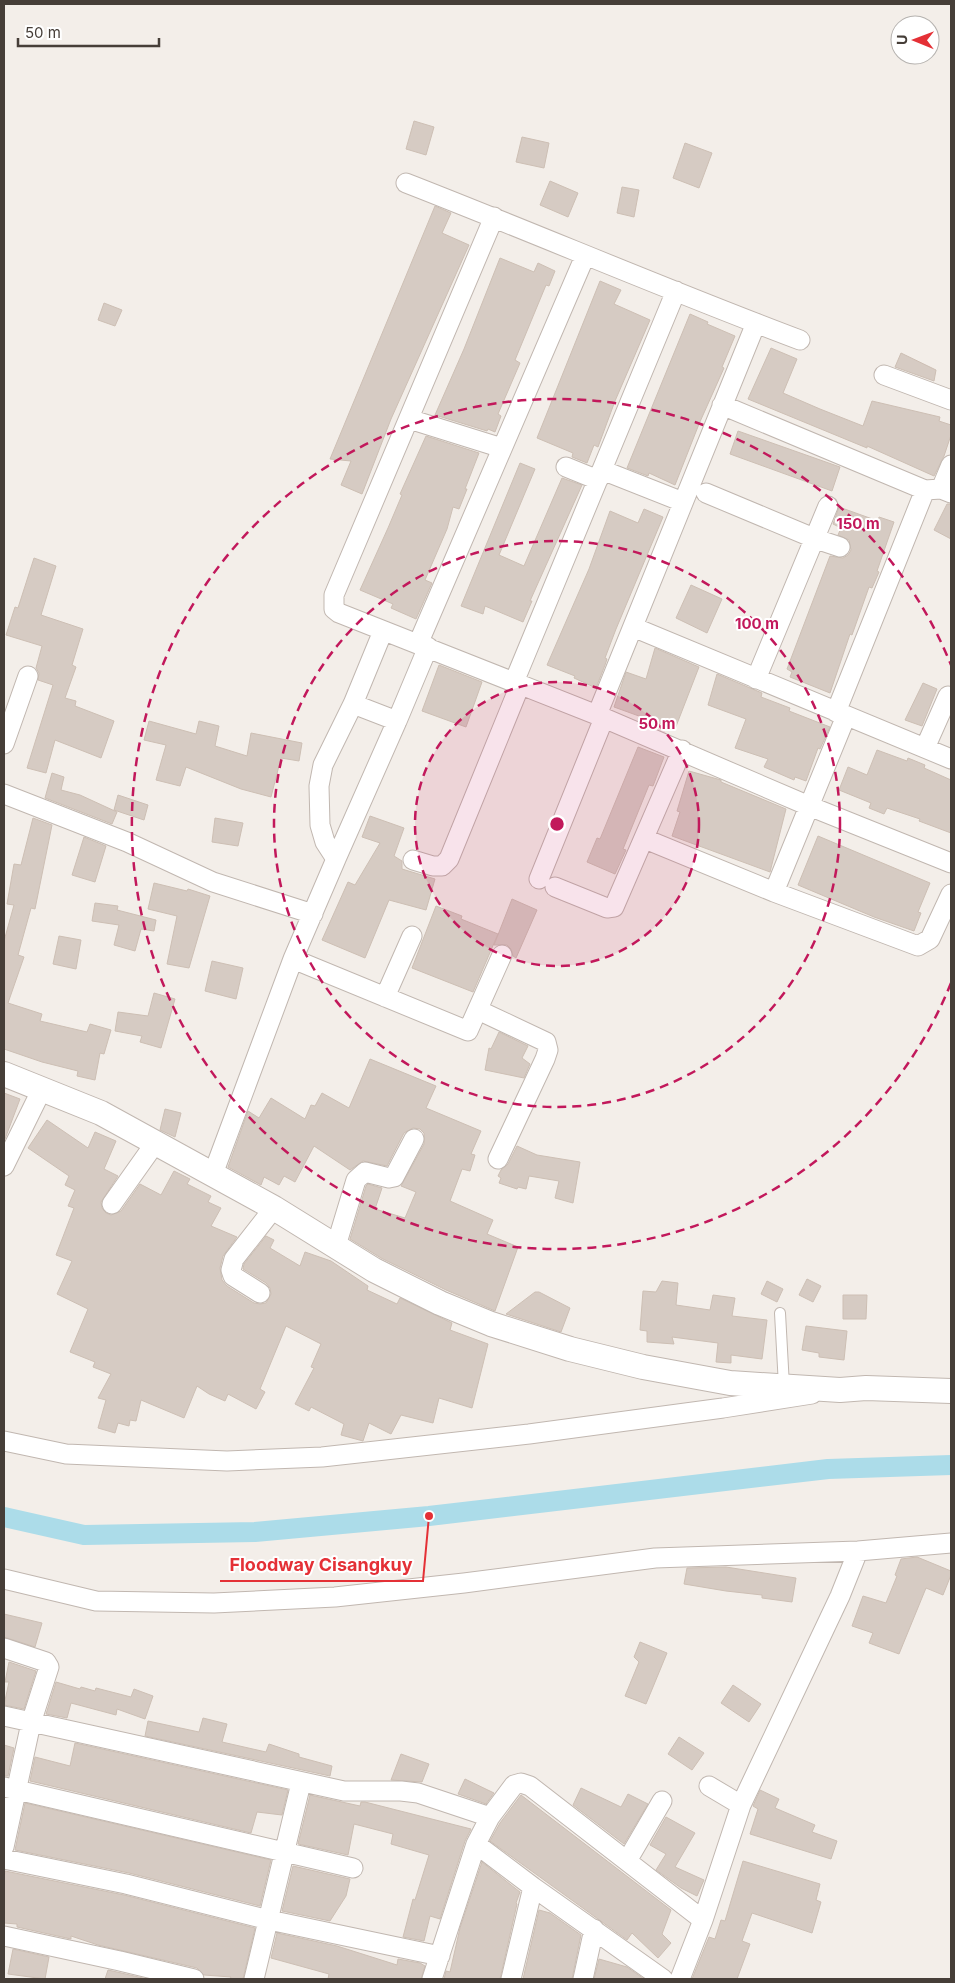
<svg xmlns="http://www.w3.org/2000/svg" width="955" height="1983" font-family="Inter,sans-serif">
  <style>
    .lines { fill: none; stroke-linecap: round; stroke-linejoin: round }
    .canal { stroke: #acdce9; stroke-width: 20 }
    .building { fill: #d6cbc3; stroke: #cdbfb4 }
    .service-casing { stroke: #c1b7b0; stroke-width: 12 }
    .minor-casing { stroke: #c1b7b0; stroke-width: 21 }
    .tertiary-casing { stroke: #c1b7b0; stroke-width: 26 }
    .service { stroke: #fff; stroke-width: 10 }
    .minor { stroke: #fff; stroke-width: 19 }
    .tertiary { stroke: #fff; stroke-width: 24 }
    .ring { fill: none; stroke: #c2185b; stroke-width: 2.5; stroke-dasharray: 9 6 }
    .centre { fill: #c2185b; stroke: #fff; stroke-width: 2.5 }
    .ring-label { font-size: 15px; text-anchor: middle; font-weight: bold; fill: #c2185b; stroke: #fff; stroke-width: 4; stroke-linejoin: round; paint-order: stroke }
    .leader { fill: none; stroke: #e43036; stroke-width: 2 }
    .callout-dot { fill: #e43036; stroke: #fff; stroke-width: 2 }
    .callout-label { font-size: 18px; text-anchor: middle; font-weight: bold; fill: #e43036; stroke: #fff; stroke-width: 4; stroke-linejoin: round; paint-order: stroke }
  </style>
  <rect width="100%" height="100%" fill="#f3eee9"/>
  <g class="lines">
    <path class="canal" d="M 4,1517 L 84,1535 L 255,1532 L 429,1516 L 828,1469 L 951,1465"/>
  </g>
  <path class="building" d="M 414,121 L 434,127 L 426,155 L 406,149 Z
    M 522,137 L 549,143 L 544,168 L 516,162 Z
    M 685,143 L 712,153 L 699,188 L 673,178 Z
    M 550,181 L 578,193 L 568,217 L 540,205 Z
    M 622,187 L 639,190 L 634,217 L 617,213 Z
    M 435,206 L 451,213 L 442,233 L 469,245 L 391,419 L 362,494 L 341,485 L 351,461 L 330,459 Z
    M 500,258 L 534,272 L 538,263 L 555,271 L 549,286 L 546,285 L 515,360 L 520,363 L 498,414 L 501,416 L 495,432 L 488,429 L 487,431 L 435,415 L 464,349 Z
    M 600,281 L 621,290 L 614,304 L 650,320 L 615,401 L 598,447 L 594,445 L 587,463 L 572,457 L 573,453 L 537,438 Z
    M 104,303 L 122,310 L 115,326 L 98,320 Z
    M 690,314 L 708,322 L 707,324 L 735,336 L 722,367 L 724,368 L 699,424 L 675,485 L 649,473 L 648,476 L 627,468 Z
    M 771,348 L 797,359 L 783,393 L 820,409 L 863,426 L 872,401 L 940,417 L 939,421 L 951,425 L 951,435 L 944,456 L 934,476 L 867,446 L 867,448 L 748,399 Z
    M 901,353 L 936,370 L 934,381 L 895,367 Z
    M 738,431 L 840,467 L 832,491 L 730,454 Z
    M 426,436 L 479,453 L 465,489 L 467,489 L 459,509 L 453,507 L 447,529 L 425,580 L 432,583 L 416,619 L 391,608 L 393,604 L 360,590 L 388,528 L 402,495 L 400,494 Z
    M 520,463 L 535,469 L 499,555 L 524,566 L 562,478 L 582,485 L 530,601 L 532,601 L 523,622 L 485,606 L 483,614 L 461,606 Z
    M 947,504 L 951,504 L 951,539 L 934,530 Z
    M 839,507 L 878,521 L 879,517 L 894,522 L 877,571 L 879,572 L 872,588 L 869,587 L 852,635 L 850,634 L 830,693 L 790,677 L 792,672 L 787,669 L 830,556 L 843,558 L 848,555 L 851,550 L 849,540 L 838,535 L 841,528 L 833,524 Z
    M 644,509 L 663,517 L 616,629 L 605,658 L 607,659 L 605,665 L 596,688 L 574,678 L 575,676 L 547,665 L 589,569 L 610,511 L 638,523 Z
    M 34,558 L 56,566 L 41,615 L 83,629 L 72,665 L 76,667 L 65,698 L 76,701 L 75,706 L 114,721 L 101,758 L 55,740 L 46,773 L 27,768 L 53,685 L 38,680 L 39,673 L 36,668 L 42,646 L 6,635 L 15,607 L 18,608 Z
    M 691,585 L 722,599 L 707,633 L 676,618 Z
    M 655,648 L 699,667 L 675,729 L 614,707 L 626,672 L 646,679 Z
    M 439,665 L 482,682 L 466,727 L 422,711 Z
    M 717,674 L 762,693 L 761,697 L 790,708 L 789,711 L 830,727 L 820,749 L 818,748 L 806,781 L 795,777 L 794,780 L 764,767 L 768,759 L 735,748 L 746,719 L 708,705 Z
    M 923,683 L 937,689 L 922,726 L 905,720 Z
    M 149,721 L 196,734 L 199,721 L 219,726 L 215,746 L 247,756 L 251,733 L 302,743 L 299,761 L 281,758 L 271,797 L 241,789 L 186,767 L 180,786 L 156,780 L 166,745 L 144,740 Z
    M 638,747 L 664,757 L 653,786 L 649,785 L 623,849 L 626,850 L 615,874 L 587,862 L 597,838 L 600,839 Z
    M 877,750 L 907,761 L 908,758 L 925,765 L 924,768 L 951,780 L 951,833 L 919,821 L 920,819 L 887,808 L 884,814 L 869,808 L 871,803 L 839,790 L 848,767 L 867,775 Z
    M 689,771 L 721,780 L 721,782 L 786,809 L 770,872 L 672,836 L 680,812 L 677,811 Z
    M 52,773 L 64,777 L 61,790 L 80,795 L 117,812 L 112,824 L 45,798 Z
    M 118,795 L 148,805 L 144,820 L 114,810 Z
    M 370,816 L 404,828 L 394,856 L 402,861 L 402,869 L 435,879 L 426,910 L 389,900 L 365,958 L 322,940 L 348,882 L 355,885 L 380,843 L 362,837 Z
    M 33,818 L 52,825 L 35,909 L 31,908 L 18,955 L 24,957 L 8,1003 L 42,1014 L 40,1021 L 87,1032 L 90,1024 L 111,1030 L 104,1054 L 100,1053 L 95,1080 L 77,1076 L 78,1071 L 42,1062 L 4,1049 L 4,941 L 14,905 L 7,904 L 14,864 L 21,865 Z
    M 215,818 L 243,823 L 238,846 L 212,842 Z
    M 818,836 L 930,883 L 918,912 L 921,913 L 914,931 L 874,917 L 798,885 Z
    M 84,837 L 106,846 L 95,882 L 72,875 Z
    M 154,883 L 187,891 L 188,889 L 210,896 L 189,968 L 167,964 L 177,916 L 148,909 Z
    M 512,899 L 537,910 L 516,958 L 513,956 L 511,949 L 507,945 L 494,945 Z
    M 95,903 L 118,906 L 117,910 L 156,920 L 154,931 L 141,929 L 135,951 L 114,945 L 119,925 L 92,921 Z
    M 436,906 L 462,916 L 461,919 L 498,934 L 473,992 L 412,968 Z
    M 59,936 L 81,940 L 76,969 L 53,964 Z
    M 212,961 L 243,968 L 236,999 L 205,991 Z
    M 154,993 L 175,999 L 161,1048 L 140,1042 L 142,1036 L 115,1031 L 118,1012 L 148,1016 Z
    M 499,1032 L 528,1046 L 522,1058 L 530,1064 L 524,1078 L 485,1070 L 489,1048 L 491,1049 Z
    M 370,1059 L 436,1086 L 426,1108 L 481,1131 L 471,1154 L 475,1155 L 470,1171 L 462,1169 L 450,1201 L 493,1220 L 487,1234 L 518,1247 L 495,1311 L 446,1290 L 381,1258 L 350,1239 L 366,1186 L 368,1184 L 382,1188 L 375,1209 L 405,1218 L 416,1192 L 401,1186 L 424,1144 L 424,1133 L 420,1129 L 413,1128 L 404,1133 L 387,1166 L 363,1161 L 350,1170 L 314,1146 L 295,1182 L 284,1176 L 279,1185 L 264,1177 L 261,1185 L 228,1167 L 248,1111 L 259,1118 L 271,1098 L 305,1119 L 311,1105 L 315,1106 L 322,1093 L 349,1108 Z
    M 4,1093 L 20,1099 L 5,1139 L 4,1139 Z
    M 165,1109 L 181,1113 L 175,1137 L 160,1130 Z
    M 47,1120 L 88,1148 L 95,1132 L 116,1141 L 104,1169 L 118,1176 L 101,1202 L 102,1208 L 106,1213 L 111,1215 L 121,1211 L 140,1184 L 161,1195 L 174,1171 L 190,1179 L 187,1184 L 211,1196 L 208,1202 L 221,1208 L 211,1226 L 237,1237 L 223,1256 L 220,1268 L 222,1280 L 227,1286 L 254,1303 L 260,1304 L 266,1303 L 271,1294 L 270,1288 L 266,1283 L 243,1269 L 244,1264 L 266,1236 L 274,1240 L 270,1248 L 300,1266 L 305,1252 L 331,1261 L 368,1286 L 367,1290 L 397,1304 L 400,1298 L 452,1323 L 450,1330 L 488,1344 L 472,1408 L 439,1398 L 433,1423 L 401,1415 L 391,1434 L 369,1423 L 363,1441 L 341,1435 L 344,1424 L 311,1407 L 309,1411 L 295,1404 L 314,1368 L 311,1367 L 321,1344 L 286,1326 L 260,1389 L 265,1392 L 256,1409 L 228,1394 L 225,1401 L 209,1394 L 197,1386 L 184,1418 L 141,1400 L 136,1421 L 130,1420 L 129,1426 L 118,1423 L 115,1433 L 98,1428 L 106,1400 L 98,1398 L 111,1374 L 93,1367 L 95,1362 L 70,1352 L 88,1309 L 57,1294 L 72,1261 L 56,1255 L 74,1208 L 68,1206 L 75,1190 L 65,1185 L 69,1176 L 28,1148 Z
    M 517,1146 L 537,1155 L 580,1162 L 573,1203 L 555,1198 L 559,1181 L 529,1176 L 526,1189 L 518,1187 L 517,1189 L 499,1183 L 501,1178 L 498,1176 L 501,1170 L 508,1164 Z
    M 807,1279 L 821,1286 L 813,1302 L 799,1295 Z
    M 662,1281 L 678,1283 L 676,1305 L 710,1310 L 713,1295 L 735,1298 L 732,1316 L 767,1320 L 762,1359 L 731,1355 L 731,1363 L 716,1362 L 718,1343 L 672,1337 L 674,1344 L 647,1342 L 647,1331 L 640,1330 L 643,1291 L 656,1292 Z
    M 767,1281 L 783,1289 L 777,1302 L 761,1294 Z
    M 535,1292 L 539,1292 L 570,1308 L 561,1332 L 506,1314 Z
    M 843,1295 L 867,1295 L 866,1319 L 843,1319 Z
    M 806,1326 L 847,1331 L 844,1360 L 819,1357 L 819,1353 L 802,1350 Z
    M 917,1557 L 951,1571 L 951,1575 L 943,1595 L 926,1588 L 899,1654 L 869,1643 L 873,1633 L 852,1626 L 863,1596 L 886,1603 L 897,1576 L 895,1575 L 901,1559 Z
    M 726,1567 L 796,1578 L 792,1602 L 762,1598 L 762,1595 L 726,1591 L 684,1584 L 687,1568 Z
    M 4,1614 L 42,1623 L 35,1647 L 4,1637 Z
    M 640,1642 L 667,1653 L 646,1704 L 625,1696 L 639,1662 L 634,1657 Z
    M 9,1662 L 36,1671 L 24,1709 L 4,1705 L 9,1682 L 5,1682 Z
    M 56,1682 L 80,1689 L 81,1687 L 95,1691 L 96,1688 L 131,1697 L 134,1689 L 153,1696 L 145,1719 L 117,1709 L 116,1715 L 71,1703 L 67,1718 L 46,1714 Z
    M 733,1685 L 761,1704 L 749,1722 L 721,1703 Z
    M 203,1718 L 227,1724 L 222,1742 L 266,1752 L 269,1744 L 299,1754 L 299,1757 L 332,1766 L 330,1776 L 145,1736 L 148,1721 L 199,1732 Z
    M 679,1737 L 704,1753 L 692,1770 L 668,1754 Z
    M 75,1743 L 288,1790 L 282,1815 L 257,1812 L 251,1833 L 30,1781 L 35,1757 L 70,1766 Z
    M 4,1745 L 14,1748 L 8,1776 L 4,1776 Z
    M 401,1754 L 429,1764 L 422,1782 L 391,1780 Z
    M 465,1779 L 494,1793 L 486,1804 L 458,1794 Z
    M 581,1788 L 621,1807 L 628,1794 L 648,1804 L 624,1844 L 573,1805 Z
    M 760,1790 L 779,1799 L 775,1808 L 815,1825 L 812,1832 L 837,1841 L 831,1859 L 750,1834 L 758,1809 L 753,1806 Z
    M 310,1795 L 360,1806 L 361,1802 L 365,1802 L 471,1829 L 465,1841 L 440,1919 L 430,1916 L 424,1941 L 403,1937 L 413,1899 L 415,1900 L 429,1855 L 391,1844 L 393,1834 L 354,1824 L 348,1855 L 298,1844 Z
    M 521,1795 L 671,1910 L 662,1934 L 671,1943 L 658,1958 L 632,1933 L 627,1940 L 490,1841 L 500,1823 Z
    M 25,1803 L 271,1860 L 260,1906 L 129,1873 L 15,1850 Z
    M 666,1817 L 695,1833 L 675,1867 L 704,1880 L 697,1896 L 681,1888 L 656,1870 L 666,1854 L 650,1845 Z
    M 743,1861 L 820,1884 L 816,1900 L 821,1902 L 812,1933 L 752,1913 L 742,1941 L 750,1944 L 737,1979 L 692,1979 L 709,1937 L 715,1939 L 721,1920 L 725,1921 Z
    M 482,1862 L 520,1892 L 516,1903 L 517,1904 L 500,1979 L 444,1979 L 446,1971 L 450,1972 L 460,1928 Z
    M 293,1866 L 350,1879 L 346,1896 L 330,1921 L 282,1911 Z
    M 5,1871 L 124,1895 L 255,1928 L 243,1979 L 230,1979 L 231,1977 L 204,1975 L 197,1968 L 98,1945 L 71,1936 L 71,1939 L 17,1927 L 17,1924 L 4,1923 L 4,1879 Z
    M 539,1910 L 550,1913 L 581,1935 L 572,1979 L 523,1979 Z
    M 277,1933 L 337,1946 L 397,1965 L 398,1959 L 420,1963 L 425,1966 L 421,1979 L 328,1979 L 329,1974 L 271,1958 Z
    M 13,1949 L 49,1957 L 45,1979 L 8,1974 Z
    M 599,1959 L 627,1967 L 644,1979 L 594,1979 Z
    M 108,1970 L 117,1972 L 147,1979 L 105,1979 Z"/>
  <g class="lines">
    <g class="service-casing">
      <path id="service" d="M 780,1313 L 784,1386"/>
    </g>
    <g class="minor-casing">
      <path id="minor" d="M 406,183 C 537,234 667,290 800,340
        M 494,217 L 334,595 L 334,609 L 339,613 L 597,715 L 809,806 L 951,863
        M 884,375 L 951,400
        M 722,405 L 925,490 L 941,489 L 951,493
        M 409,419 L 502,448
        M 566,467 L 598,480
        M 602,470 L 683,502
        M 941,489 L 951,465
        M 706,493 L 816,539 L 840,547
        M 633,627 L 951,759
        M 418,644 L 585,256
        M 756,679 L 828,506
        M 514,682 L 676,291
        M 353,704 L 397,721 L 428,647
        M 836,712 L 925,490
        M 597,715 L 756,323
        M 4,744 L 28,676
        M 925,748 L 948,696
        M 4,794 L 127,842 L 213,882 L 313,914
        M 645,839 L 774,892 L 846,716
        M 336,859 L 397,721
        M 413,860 L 433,866 L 442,866 L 449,859 L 520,685
        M 539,879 L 604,718
        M 555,887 L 607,908 L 614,907 L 682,750
        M 774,892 L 918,946 L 930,939 L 951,894
        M 293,959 L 468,1031 L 502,955
        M 385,997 L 412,936
        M 478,1010 L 546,1042 L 548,1050 L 545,1059 L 498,1159
        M 4,1166 L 42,1089
        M 213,1174 L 293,959 L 336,859 L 325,842 L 320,825 L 319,786 L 323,765 L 353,704 L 383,631
        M 112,1204 L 156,1142
        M 336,1246 L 356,1180 L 365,1172 L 389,1178 L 394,1177 L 414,1139
        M 260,1293 L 233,1276 L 231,1270 L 234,1259 L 274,1208
        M 4,1441 L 66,1454 L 227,1461 L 322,1457 L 529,1434 L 723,1408 L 812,1394
        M 4,1579 L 96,1601 L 214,1603 L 335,1597 L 464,1583 L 655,1558 L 858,1551 L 951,1543
        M 4,1648 L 46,1662 L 49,1667 L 31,1723 L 4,1847
        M 4,1716 L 344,1791 L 401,1791 L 418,1793 L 490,1817
        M 709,1786 L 741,1805
        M 4,1787 L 353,1868
        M 476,1844 L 490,1817 L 514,1785 L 521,1783 L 530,1786 L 703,1920
        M 4,1859 L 126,1884 L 269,1920 L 440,1956
        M 627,1861 L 662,1801
        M 4,1936 L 120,1961 L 194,1979
        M 254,1979 L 301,1783
        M 432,1979 L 476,1844 L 533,1887 L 663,1979
        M 511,1979 L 533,1887
        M 583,1979 L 594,1929
        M 680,1979 L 703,1920 L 741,1805 L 840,1596 L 858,1551"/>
    </g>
    <g class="tertiary-casing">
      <path id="tertiary" d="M 4,1074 L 101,1113 L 274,1208 L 374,1270 L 440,1303 L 491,1324 L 570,1349 L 643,1367 L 730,1383 L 840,1390 L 866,1388 L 951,1391"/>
    </g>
    <use href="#service" class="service"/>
    <use href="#minor" class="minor"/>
    <use href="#tertiary" class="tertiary"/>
  </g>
  <circle cx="557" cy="824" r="142" fill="#c2185b" fill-opacity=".12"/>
  <g class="ring">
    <circle cx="557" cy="824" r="142"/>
    <circle cx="557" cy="824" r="283"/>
    <path d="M951 983A425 425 0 1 1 951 665"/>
  </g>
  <circle cx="557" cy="824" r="8" class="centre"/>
  <g class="ring-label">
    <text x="858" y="529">150 m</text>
    <text x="757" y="629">100 m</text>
    <text x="657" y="729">50 m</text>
  </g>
  <path class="leader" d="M429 1516L423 1581H220"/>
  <circle class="callout-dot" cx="429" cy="1516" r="5"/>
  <g class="callout-label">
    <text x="321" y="1571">Floodway Cisangkuy</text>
  </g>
  <rect width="955" height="1983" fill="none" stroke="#463e38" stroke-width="10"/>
  <g transform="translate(915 40) rotate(271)"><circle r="24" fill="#ffffff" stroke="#b5b2af"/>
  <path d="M0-4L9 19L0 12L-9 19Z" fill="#e43036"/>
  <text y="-8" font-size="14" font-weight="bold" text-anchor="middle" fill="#463e38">U</text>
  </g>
  <path d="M18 38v8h141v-8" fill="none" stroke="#463e38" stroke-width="2.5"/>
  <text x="25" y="38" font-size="15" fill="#463e38" stroke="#ffffff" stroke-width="4" paint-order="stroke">50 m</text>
</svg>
